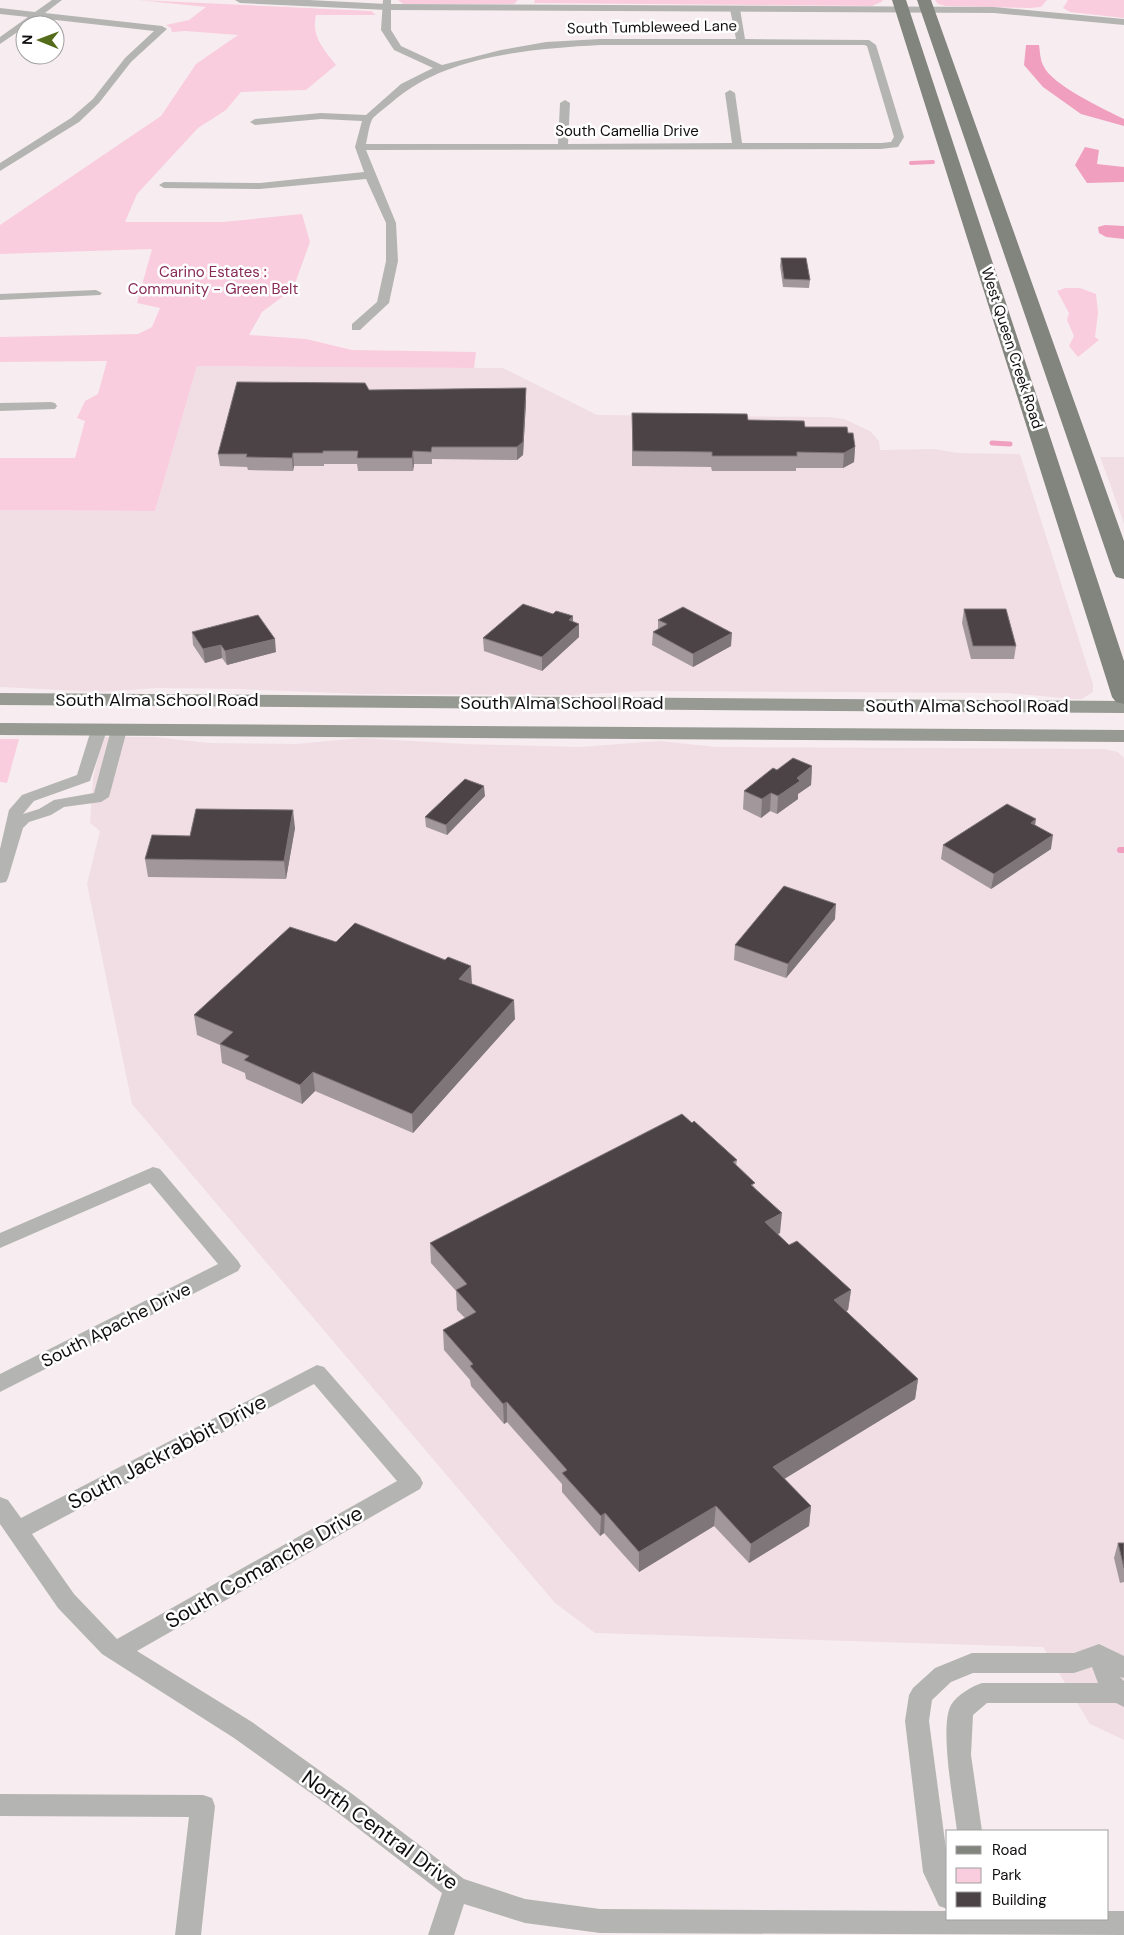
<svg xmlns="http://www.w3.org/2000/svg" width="1124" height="1935" font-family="'DM Sans',sans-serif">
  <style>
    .built { fill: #f1dee4 }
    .green { fill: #f9cddd }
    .water { fill: #f09fbf }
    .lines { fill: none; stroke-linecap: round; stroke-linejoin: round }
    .stream-far2 { stroke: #f09fbf; stroke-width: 4 }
    .stream-far1 { stroke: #f09fbf; stroke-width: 5 }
    .stream { stroke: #f09fbf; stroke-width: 6 }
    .minor { fill: #b4b5b2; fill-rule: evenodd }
    .tertiary { fill: #b4b5b2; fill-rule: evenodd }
    .secondary { fill: #979993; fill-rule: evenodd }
    .primary { fill: #82847e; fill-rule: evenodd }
    .wall { fill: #a2989b }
    .shaded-wall { fill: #7f7679 }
    .building { fill: #4c4346; stroke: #7f7679 }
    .labels { text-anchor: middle; stroke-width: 5; stroke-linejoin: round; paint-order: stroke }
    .far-street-label { font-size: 15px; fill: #110e0f; stroke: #fff }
    .far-park-label { font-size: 15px; fill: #872b57; stroke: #fff }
    .street-label { font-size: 18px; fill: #110e0f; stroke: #fff }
    .near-street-label { font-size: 21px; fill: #110e0f; stroke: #fff }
  </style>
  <rect width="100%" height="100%" fill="#f7edf0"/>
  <path class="built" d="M 197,366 L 503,368 L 597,415 L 829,417 L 844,419 L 870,431 L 879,441 L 880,450 L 935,449 L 957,453 L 1020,454 L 1093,684 L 1093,692 L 1082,699 L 1074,699 L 1007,693 L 646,691 L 571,695 L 362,694 L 237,689 L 156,688 L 103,692 L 0,687 L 0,510 L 155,511 Z
    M 1100,457 L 1124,457 L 1124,524 L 1110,484 Z
    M 103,737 L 155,737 L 209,743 L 295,744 L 361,738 L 465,744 L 580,747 L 659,741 L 716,747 L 1104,749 L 1118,752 L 1124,758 L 1124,1740 L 1090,1724 L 1043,1647 L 595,1633 L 555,1603 L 132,1104 L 87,884 L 100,831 L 90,823 L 93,778 Z"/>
  <path class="green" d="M 138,0 L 371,11 L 376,15 L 316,15 C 311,36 323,48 336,65 L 306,90 L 241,92 L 226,110 L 198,128 L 137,194 L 125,222 L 223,222 L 302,214 L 310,242 L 293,289 L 262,312 L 249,335 L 306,339 L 352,350 L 476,352 L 474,368 L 197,366 L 155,511 L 0,510 L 0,458 L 75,458 L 85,421 L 77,418 L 85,401 L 98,394 L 107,361 L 0,362 L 0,337 L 138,334 L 152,327 L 160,308 L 137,303 L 152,249 L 0,254 L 0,225 L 161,116 L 196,64 L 238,35 L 185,31 L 172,32 L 171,28 L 166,25 L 189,20 L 206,7 Z
    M 398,0 L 518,0 L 514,4 L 403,4 Z
    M 535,0 L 882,0 L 883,1 L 872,6 L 534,3 Z
    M 935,0 L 1047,0 L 1041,7 L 1030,8 L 946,6 L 938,4 Z
    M 1068,0 L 1124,0 L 1124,18 L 1070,12 L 1063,8 Z
    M 1065,288 L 1080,288 L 1096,294 L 1098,313 L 1095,337 L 1099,340 L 1078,357 L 1069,346 L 1074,336 L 1067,320 L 1069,313 L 1057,291 Z
    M 0,739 L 19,739 L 7,783 L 0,782 Z"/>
  <path class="water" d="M 1026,45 L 1039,45 C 1040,51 1040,59 1043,65 C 1051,85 1104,109 1124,119 L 1124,126 L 1081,114 L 1043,87 L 1024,65 Z
    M 1085,147 L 1099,150 L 1097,164 L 1124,167 L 1124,182 L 1087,183 L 1075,165 Z
    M 1105,225 L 1124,226 L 1124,239 L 1106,237 L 1099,233 L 1098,227 Z"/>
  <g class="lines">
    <path class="stream-far2" d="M 911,163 L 933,162"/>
    <path class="stream-far1" d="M 992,443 L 1010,444"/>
    <path class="stream" d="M 1120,850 L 1124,850"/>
    <path class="minor" d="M 52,0 L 62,0 L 45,13 L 162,26 L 167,29 L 131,62 L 99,103 L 79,122 L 0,171 L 0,163 L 71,118 L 93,99 L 125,58 L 154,31 L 38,18 L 0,44 L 0,37 L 28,17 L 0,14 L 0,8 L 35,12 Z
      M 383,0 L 391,0 L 391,30 L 401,46 L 442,65 L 501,50 L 546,42 L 600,39 L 736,39 L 730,9 L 735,6 L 740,9 L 745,39 L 869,40 L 876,45 L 904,137 L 898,147 L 881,149 L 366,150 L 396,223 L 398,261 L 389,303 L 360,330 L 352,330 L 352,324 L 377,302 L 386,261 L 386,223 L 366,179 L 260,189 L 164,188 L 159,185 L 164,182 L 260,183 L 364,172 L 355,147 L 362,121 L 321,119 L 255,125 L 250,122 L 255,119 L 321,113 L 366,115 L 401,84 L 433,68 L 394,50 L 381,30 ZM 600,45 L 864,45 L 867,46 L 894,137 L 891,142 L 881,143 L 742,143 L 735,93 L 730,90 L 725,93 L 732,143 L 568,144 L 570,103 L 565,100 L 560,103 L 558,144 L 366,144 C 368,136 369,124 373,118 C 378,113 385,108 391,103 C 444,55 531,49 600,45 Z
      M 96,290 L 102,293 L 100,295 L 0,300 L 0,294 Z
      M 51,402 L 55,403 L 57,406 L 55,409 L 0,411 L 0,403 Z
      M 99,725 L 107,730 L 90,781 L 34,801 L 23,814 L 39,809 L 54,800 L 94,793 L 111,730 L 119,725 L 127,730 L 109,797 L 101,802 L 64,807 L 51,815 L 29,822 L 23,828 L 8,878 L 6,882 L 0,883 L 0,849 L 9,810 L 22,795 L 77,775 L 91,730 Z
      M 153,1167 L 160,1169 L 238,1261 L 241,1266 L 238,1271 L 0,1392 L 0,1374 L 218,1264 L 150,1183 L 0,1248 L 0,1233 Z
      M 317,1365 L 324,1367 L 420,1477 L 423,1483 L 420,1489 L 137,1651 L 252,1722 L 351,1793 L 464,1879 L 525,1899 L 600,1909 L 948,1911 L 948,1919 L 1108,1919 L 1108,1911 L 1124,1911 L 1124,1935 L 600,1933 L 525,1923 L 464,1904 L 454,1935 L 428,1935 L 442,1893 L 333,1809 L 234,1738 L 102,1654 L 58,1608 L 0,1524 L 0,1497 L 8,1500 L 21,1518 ZM 314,1384 L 397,1481 L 117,1639 L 74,1594 L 32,1534 Z
      M 1099,1644 L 1124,1656 L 1124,1678 L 1120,1677 L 1124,1681 L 1124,1707 L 1116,1703 L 987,1703 L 973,1715 L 971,1755 L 982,1831 L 957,1831 C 954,1804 939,1727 951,1705 C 957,1695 972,1686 982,1683 L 1098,1683 L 1092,1667 L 1074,1673 L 973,1673 L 951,1682 L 932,1700 L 929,1721 L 948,1864 L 948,1909 L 939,1906 L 923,1872 L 905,1721 L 909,1695 L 913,1688 L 935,1668 L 972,1653 L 1074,1653 Z
      M 0,1794 L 203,1795 L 212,1798 L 215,1806 L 201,1935 L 175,1935 L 189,1817 L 0,1816 Z"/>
    <path class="tertiary" d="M 235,0 L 309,0 L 387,4 L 994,7 L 1124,19 L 1124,25 L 994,13 L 387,10 L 240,3 Z"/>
    <path class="secondary" d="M 0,693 L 1124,701 L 1124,713 L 0,705 Z
      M 0,723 L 1124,730 L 1124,742 L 0,735 Z"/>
    <path class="primary" d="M 892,0 L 906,0 L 1124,661 L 1124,704 L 1116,702 L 1112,697 Z
      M 917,0 L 931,0 L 1124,541 L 1124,579 L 1116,577 L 1113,572 Z"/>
  </g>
  <path class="wall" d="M 781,258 L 810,280 L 809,288 L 783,287 L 780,266 Z
    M 369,390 L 526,401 L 523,455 L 517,460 L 432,459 L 432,464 L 414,464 L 413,471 L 358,471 L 357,464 L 324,464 L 324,466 L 294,466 L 293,471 L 248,470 L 247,467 L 220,466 L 218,454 Z
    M 632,413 L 748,420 L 805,427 L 848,433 L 855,447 L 854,462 L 843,468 L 796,468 L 796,471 L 712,471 L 711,467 L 632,466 Z
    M 964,609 L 1016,646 L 1014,659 L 971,659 L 962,623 Z
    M 658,620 L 731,646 L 693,667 L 652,645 L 653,632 L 658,629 Z
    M 573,622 L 579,624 L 579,637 L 542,671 L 484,651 L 483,638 Z
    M 192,632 L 276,652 L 227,665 L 222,658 L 205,663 L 193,645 Z
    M 812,766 L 811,785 L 798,794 L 798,799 L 777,814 L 770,811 L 761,818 L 743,809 L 744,791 L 777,770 Z
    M 485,796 L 447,835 L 426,827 L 425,817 Z
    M 1036,825 L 1051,849 L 991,889 L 941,859 L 943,845 Z
    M 295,828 L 286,879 L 148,877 L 145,859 L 190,836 Z
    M 835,919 L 786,978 L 734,960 L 735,945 Z
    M 336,942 L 472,984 L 515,1019 L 413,1133 L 315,1091 L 302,1104 L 246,1079 L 245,1073 L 222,1063 L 220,1045 L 197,1035 L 194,1015 Z
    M 692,1123 L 737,1160 L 736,1166 L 755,1188 L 780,1233 L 777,1234 L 789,1245 L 851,1290 L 848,1310 L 846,1311 L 918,1379 L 915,1399 L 784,1479 L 811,1506 L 809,1526 L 749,1563 L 714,1526 L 639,1572 L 604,1533 L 600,1536 L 562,1492 L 562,1484 L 507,1422 L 504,1424 L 471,1386 L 470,1380 L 444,1350 L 443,1330 L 465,1318 L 457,1310 L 456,1291 L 431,1263 L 430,1243 Z
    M 1118,1543 L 1124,1543 L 1124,1582 L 1120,1583 L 1114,1558 Z"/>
  <path class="shaded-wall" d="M 526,388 L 526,401 L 523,455 L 517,460 L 517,447 Z
    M 855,447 L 854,462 L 843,468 L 844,453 Z
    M 413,451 L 414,464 L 413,471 L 412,458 Z
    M 293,453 L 294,466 L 293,471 L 292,458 Z
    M 573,616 L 573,628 L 579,624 L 579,637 L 542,671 L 542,657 L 569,620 Z
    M 732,633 L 731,646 L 693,667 L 693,654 Z
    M 275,639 L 276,652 L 227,665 L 225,651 Z
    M 221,645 L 222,658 L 205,663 L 203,649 Z
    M 812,766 L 811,785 L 798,794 L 798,799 L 777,814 L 778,796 L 797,778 Z
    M 484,786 L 485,796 L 447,835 L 446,825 Z
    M 771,793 L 770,811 L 761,818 L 762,799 Z
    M 293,810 L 295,828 L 286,879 L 284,861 Z
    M 1036,819 L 1034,833 L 1031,823 Z
    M 1053,835 L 1051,849 L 991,889 L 994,874 Z
    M 836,904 L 835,919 L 786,978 L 788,964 Z
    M 471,966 L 472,985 L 459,979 Z
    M 514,1000 L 515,1019 L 413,1133 L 412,1114 Z
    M 313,1072 L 315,1091 L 302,1104 L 300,1085 Z
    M 782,1213 L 780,1233 L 763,1242 L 765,1222 Z
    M 851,1290 L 848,1310 L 832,1320 L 834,1300 Z
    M 918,1379 L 915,1399 L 771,1487 L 773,1467 Z
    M 507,1402 L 507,1422 L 504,1424 L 503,1404 Z
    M 716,1506 L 714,1526 L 639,1572 L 639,1552 Z
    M 811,1506 L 809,1526 L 749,1563 L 751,1544 Z
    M 605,1513 L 604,1533 L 600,1536 L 601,1516 Z"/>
  <path class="building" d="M 781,258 L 806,258 L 810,280 L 784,279 Z
    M 237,382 L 365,383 L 369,390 L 526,388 L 523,442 L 517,447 L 432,447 L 431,452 L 413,451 L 412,458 L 357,458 L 358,451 L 323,451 L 323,453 L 293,453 L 292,458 L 246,457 L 247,454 L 218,454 Z
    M 632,413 L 747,414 L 748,420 L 804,421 L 805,427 L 847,427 L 848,433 L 853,433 L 855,447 L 844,453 L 797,452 L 797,456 L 712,456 L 712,452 L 633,451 Z
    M 523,604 L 553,614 L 556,611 L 573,616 L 569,620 L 579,624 L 542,657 L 483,638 Z
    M 683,607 L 732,633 L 693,654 L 653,632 L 667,624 L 658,620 Z
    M 964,609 L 1006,609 L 1016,646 L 973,646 Z
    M 258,615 L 275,639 L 225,651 L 221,645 L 203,649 L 192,632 Z
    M 793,758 L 812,766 L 797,778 L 800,781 L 778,796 L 771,793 L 762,799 L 744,791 L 773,768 L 777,770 Z
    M 465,779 L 484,786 L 446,825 L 425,817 Z
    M 1007,804 L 1036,819 L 1031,823 L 1053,835 L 994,874 L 943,845 Z
    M 196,809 L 293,810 L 284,861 L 145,859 L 152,835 L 190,836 Z
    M 784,886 L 836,904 L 788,964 L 735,945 Z
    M 355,923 L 445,960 L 448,957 L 471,966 L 459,979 L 514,1000 L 412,1114 L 313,1072 L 300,1085 L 244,1060 L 249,1056 L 220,1044 L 233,1032 L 194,1015 L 290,927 L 336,942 Z
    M 682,1114 L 692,1123 L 694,1121 L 737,1160 L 733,1162 L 755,1183 L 751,1185 L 782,1213 L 765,1222 L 789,1245 L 797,1241 L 851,1290 L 834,1300 L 918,1379 L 773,1467 L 811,1506 L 751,1544 L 716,1506 L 639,1552 L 605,1513 L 601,1516 L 562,1473 L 567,1470 L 507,1402 L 503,1404 L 470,1366 L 473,1364 L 443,1330 L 476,1312 L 456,1290 L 467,1284 L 430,1243 Z
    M 1118,1543 L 1124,1543 L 1124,1568 Z"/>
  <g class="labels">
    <g class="far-street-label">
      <text transform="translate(652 27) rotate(-1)" y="5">South Tumbleweed Lane</text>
      <text x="627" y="136">South Camellia Drive</text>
      <text transform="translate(1012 348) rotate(72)" y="5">West Queen Creek Road</text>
    </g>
    <g class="far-park-label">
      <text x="213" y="277">Carino Estates :<tspan x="213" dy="17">Community - Green Belt</tspan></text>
    </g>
    <g class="street-label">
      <text x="157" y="706">South Alma School Road</text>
      <text x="562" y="709">South Alma School Road</text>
      <text x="967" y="712">South Alma School Road</text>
      <text transform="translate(116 1325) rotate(-27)" y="6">South Apache Drive</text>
    </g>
    <g class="near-street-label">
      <text transform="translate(167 1452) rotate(-28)" y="7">South Jackrabbit Drive</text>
      <text transform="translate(264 1567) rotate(-30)" y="7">South Comanche Drive</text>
      <text transform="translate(380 1830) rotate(36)" y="7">North Central Drive</text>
    </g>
  </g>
  <rect x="946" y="1830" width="162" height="90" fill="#ffffff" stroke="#a09f9f"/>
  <rect x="956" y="1846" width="25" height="8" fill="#82847e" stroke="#a09f9f"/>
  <text x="992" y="1855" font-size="15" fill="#110e0f">Road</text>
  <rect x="956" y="1868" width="25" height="15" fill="#f9cddd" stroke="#a09f9f"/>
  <text x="992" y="1880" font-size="15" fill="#110e0f">Park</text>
  <rect x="956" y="1892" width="25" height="15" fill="#4c4346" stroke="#a09f9f"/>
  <text x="992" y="1905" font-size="15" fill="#110e0f">Building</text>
  <g transform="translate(40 40) rotate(271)"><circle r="24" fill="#ffffff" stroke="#a09f9f"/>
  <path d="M0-4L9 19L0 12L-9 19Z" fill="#546b1a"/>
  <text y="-8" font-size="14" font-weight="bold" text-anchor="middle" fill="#110e0f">N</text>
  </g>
</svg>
